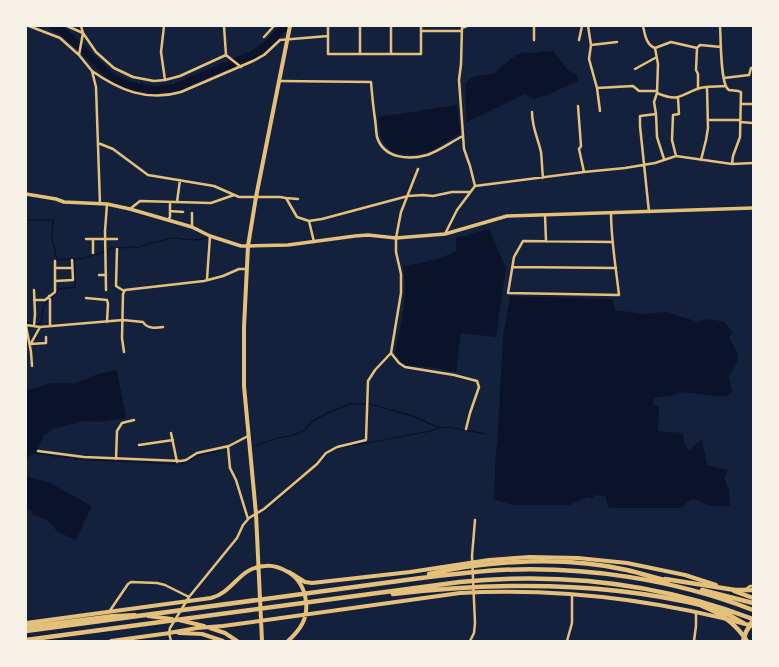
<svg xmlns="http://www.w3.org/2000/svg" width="779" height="667" font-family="Rubik,sans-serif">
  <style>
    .water { fill: #0b132b }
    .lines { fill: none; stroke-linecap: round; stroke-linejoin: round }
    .stream { stroke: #0b132b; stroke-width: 1.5 }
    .river { stroke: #0b132b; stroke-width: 8 }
    .minor { stroke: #e5c07b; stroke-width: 2.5 }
    .secondary { stroke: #e5c07b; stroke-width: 3.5 }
    .primary { stroke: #e5c07b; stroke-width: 4 }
    .motorway { stroke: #e5c07b; stroke-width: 4.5 }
  </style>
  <rect width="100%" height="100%" fill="#14213d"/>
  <path class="water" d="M 545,51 L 553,51 L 569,71 L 577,75 L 578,81 L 547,95 L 534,99 L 525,94 L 467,122 L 465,84 L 472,77 L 497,73 L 497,70 L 516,55 L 524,52 L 534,53 Z
    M 457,105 L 460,133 C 434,150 422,160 390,151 L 380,136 L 378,117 Z
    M 489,229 L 506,268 L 496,337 L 461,333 L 456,372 L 437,368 L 406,365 L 400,361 L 395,354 C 400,328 409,293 403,267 L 441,258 L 456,251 L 456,238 Z
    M 510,296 L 612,299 L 615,310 L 644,314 L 666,312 L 698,322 L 709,319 L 725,322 L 733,333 L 729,337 C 739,357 742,356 729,376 L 732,392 L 726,396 L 716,396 L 680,392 C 669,399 662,394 654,399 L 653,404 L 659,407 L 658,431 L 683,433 L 684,444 L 689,450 L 702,439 L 707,465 L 728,470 L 724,478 L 729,490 L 730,506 C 723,505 713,507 707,505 C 695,500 693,494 682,508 L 609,508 L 607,502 L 606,502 L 606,496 L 595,495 L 592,499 L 587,497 L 570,505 L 513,505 L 494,500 L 496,448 L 497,445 L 503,337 Z
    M 117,370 L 126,418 L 100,422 L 84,421 L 53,429 L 44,435 L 37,450 L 26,459 L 26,390 L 37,388 L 47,384 L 53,383 L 76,383 L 98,374 Z
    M 26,475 L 31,478 L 48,482 L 92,506 L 76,540 L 58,532 L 46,519 L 34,515 L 30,510 L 26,509 Z"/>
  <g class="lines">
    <path class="stream" d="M 26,220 L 53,220 L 52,238 L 57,260 L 84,258 L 107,251 L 111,248 L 140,247 L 150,243 L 163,241 L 162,241 C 176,233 193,245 207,237
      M 26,322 L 39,325 C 44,319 41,312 44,306 C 47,298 56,296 59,289 L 75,287 L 74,259
      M 369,404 L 410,415 L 440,428
      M 255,446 L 277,438 L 294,435 L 305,430 L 311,422 L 328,413 L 349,404 L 365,404
      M 341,447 L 384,440 L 430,431 L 440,428 L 449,427 L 486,434
      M 226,450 L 227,450
      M 34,453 L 70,458
      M 74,459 L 177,464
      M 321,461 L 328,453
      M 179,464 L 188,461 L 198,455 L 219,451
      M 264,512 L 317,465"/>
    <path class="river" d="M 52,26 L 62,31 L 76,43 L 110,76 L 131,86 L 154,90 L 174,88 L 254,54 L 268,44 L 285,26"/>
    <path class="minor" d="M 29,26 L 60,38 L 79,55 L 92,71 L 96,87 L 100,204
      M 67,26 L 83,33 L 96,52 L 114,68 L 133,77 L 154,81 L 165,80 L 180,76 L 226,55
      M 164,26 L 161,52 L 165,80
      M 224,26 L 226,55 L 241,67
      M 328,26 L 328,54 L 421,54 L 421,26
      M 462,26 L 461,64 L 459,80 L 464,149 L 470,166 L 475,186
      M 534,26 L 534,40
      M 588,26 L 591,45 L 589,59 L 597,88 L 633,86 L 639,91 L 657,91
      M 643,26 C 645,34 646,45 655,48 L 658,64 L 657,93 L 654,102 L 656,114 L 640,116 L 640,126 L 649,212
      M 462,28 L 467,26
      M 421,31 L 462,31
      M 264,37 L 274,26
      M 579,40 L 582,26
      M 591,45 L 617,42
      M 655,48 L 671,42 L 697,48
      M 360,54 L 360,26
      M 391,54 L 391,26
      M 79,55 L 83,33 L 81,26
      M 635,69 L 655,58
      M 92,71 C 119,90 147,102 181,92 L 253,61 L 264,55 L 280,40 L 328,36
      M 724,78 L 749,75 L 751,68 L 753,68
      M 280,81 L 371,82 C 372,94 373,106 375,119 C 376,125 376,132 377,137 C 384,159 409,160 427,155 C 439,151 451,142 463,136
      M 597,88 L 600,111
      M 698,89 L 698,74 L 696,70 L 697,48 L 700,45 L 721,47
      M 657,93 C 678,102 679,96 697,89 C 705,86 716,87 725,86
      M 741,104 L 753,104
      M 578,106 L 581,146 L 579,149 L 584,172
      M 532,112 C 532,128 538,138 541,152 C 542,161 542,169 543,178
      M 656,114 L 657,137 L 664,159
      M 708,120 L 740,120
      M 740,122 L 753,123
      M 98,143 L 113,149 L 148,175 L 214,186 L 239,197 L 280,197 L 286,198 L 297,217 L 309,221
      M 676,156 L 672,140 L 673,115 L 679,114 L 678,98
      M 701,160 L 706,140 L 708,128 L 707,88
      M 732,164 L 753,163
      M 475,186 L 584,172 L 625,168 L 655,163 L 676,156 L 732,164 L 733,156 L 740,137 L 741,92 C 737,90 733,91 729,90 C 720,86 721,37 720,26
      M 286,198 L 298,199
      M 177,202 L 180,180
      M 130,209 L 140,201 L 211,203 L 234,195
      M 170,211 L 183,212
      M 611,213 C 611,240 616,268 619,295 L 508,293 L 514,257 L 523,241 L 613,242
      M 545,215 L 546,241
      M 168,220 L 170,217 L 170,202
      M 192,227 L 192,213
      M 445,234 L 457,210 L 475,186
      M 86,239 L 117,239
      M 314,242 L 309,221 L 322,219 L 408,196 L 423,195 L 433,196 L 452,192 L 470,192
      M 117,249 L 116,286 L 124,291
      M 93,253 L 93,239
      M 512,267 L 616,268
      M 55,268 L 72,268
      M 99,275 L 106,275
      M 207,279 L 210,236
      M 55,281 L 73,280 L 72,260
      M 106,290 L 105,231 L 107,204
      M 49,296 L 50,300 L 50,326
      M 86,298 L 107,300 L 108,304 L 107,322
      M 34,300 L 45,300 L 55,292 L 55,261
      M 26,325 L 40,327 L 123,320 L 143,322 C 147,329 156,328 163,327
      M 26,326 L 31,352 L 32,366
      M 34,326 L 35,314 L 34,290
      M 31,344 L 46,343 L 46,337
      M 30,345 L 40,327
      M 124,352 L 122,338 L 123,294 L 125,290 L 204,281 L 223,276 L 239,269 L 247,269
      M 391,353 L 399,363 L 405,367 L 454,375 L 477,381 L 479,387 L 470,413 L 466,429
      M 171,433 L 177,462
      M 139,445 L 173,440
      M 228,447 L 230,468 L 236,480 L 248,519
      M 38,451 L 84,457 L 181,461 L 186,460 L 197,453 L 229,446 L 248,436
      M 116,459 L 117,431 L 122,423 L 134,420
      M 745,590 L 750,586 L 753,586
      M 109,612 L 128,584 L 131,582 L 157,583 L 165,585 L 189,597
      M 171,641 L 169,633 L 170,628 L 189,597 L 237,538 L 243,525 L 249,518 L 264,509 L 317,464 L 326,453 L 337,447 L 366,440 L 368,381 L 375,370 L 391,353 L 401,293 L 401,274 L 396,252 L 396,238 L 401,212 L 418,169
      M 470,641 L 474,633 L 475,623 L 472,556 L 475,520
      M 567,641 L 572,623 L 572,595
      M 694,641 L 696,626 L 696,612"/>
    <path class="secondary" d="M 26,194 L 56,199 L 64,202 L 107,204 L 130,209 L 192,227 L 210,236 L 241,246 L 248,246 L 288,245 L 355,236 L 368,235 L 396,238 L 445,234 L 507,216 L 753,208"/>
    <path class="primary" d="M 289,572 L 305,582 L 312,583 L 410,572 L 489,560 L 530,557 L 578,558 L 627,563 L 685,575 L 716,585
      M 734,591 L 753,598
      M 148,616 L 172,619
      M 179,620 L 204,626
      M 26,623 L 211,598 C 234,592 239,567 265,566 C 273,565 281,568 288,572 C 299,578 305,590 306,602 C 308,619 300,630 288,641
      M 26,627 L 112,616 L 135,615
      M 210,628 L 225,633 L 237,641
      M 169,633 L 197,628 L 223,626 L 460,593 C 558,588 658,600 753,626
      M 179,633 L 202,634 L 223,641
      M 111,641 L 170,633
      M 262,641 L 256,514 L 244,386 L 244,327 L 248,246 L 256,197 L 290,26"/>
    <path class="motorway" d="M 429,574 C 490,560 565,556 627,570 C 641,573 654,578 668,581
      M 665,579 L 735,590 L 753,590
      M 702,590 L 753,603
      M 393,594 C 496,582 603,581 705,606
      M 702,606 C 722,614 735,623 747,641
      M 712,608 L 729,615 L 743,623
      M 26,631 L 406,580 C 437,576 468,572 500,570 C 585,566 673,579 753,610
      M 26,640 L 460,582 C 559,572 659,583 753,619
      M 743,641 L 746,632 L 753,620"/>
  </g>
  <rect width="779" height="667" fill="none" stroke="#f6f1e7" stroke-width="54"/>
</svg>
